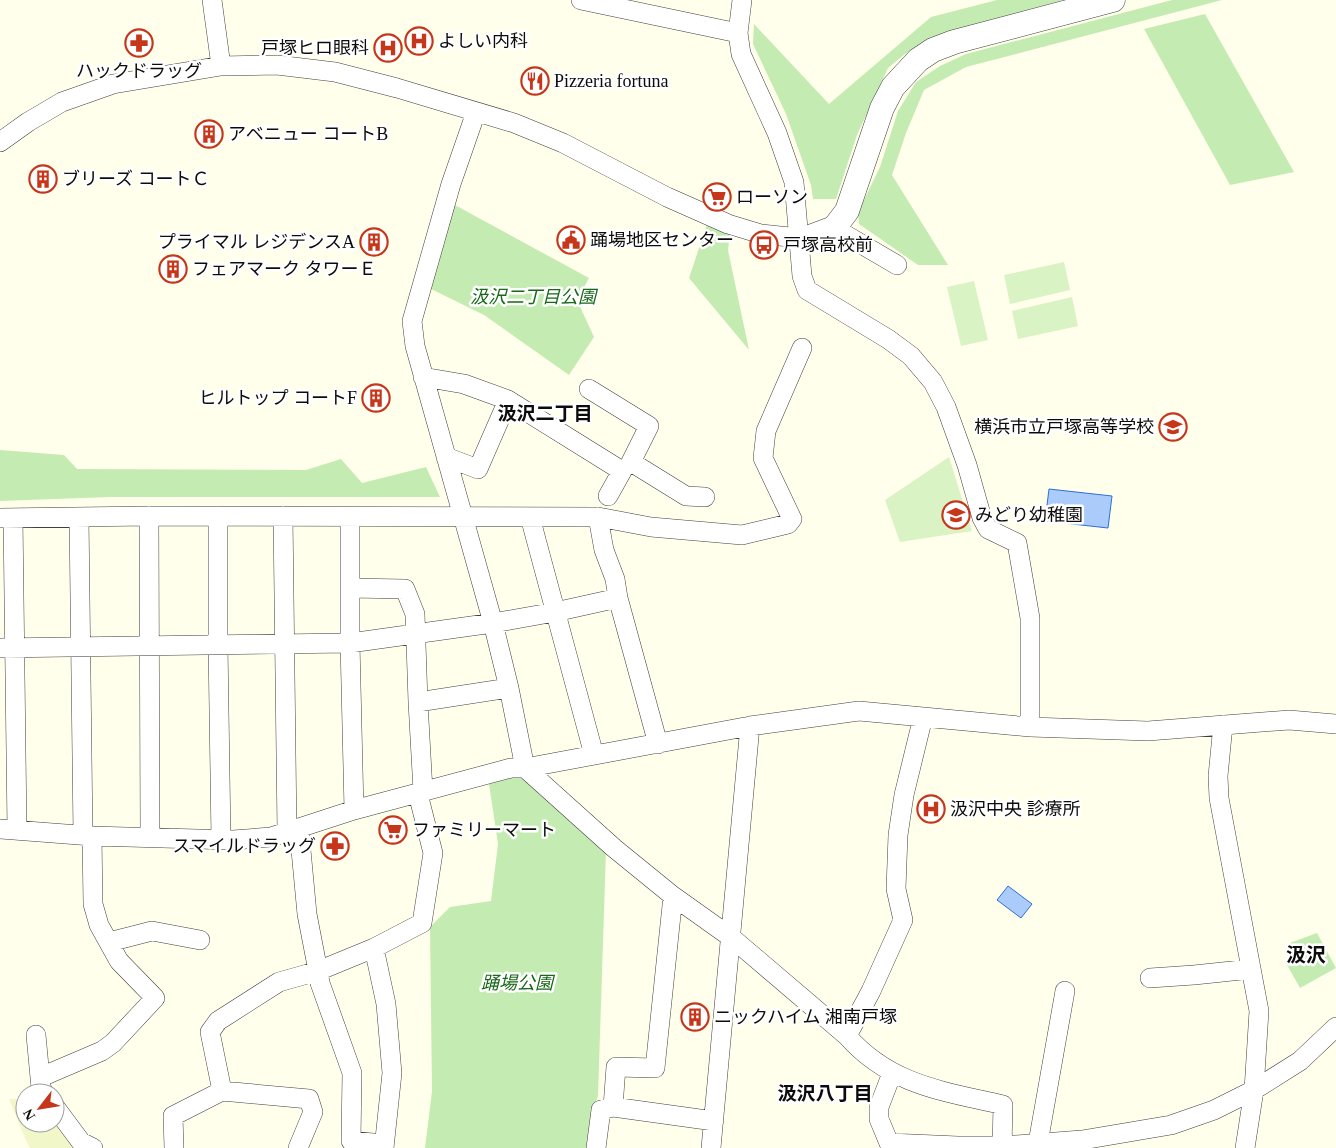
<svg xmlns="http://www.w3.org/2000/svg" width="1336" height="1148" font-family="'Times New Roman','Noto Sans JP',serif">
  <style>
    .farmland { fill: #f1f7c9 }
    .green { fill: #c4ecb2 }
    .pitch { fill: #d9f3c4 }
    .water { fill: #abccfb; stroke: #2c6fd7 }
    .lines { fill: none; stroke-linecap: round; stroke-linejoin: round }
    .minor-casing { stroke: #3f3f3f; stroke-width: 20 }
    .tertiary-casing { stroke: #3f3f3f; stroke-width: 25 }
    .minor { stroke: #fff; stroke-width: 19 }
    .tertiary { stroke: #fff; stroke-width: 24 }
    .labels { text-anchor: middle; stroke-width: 5; stroke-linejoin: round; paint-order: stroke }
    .poi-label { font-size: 18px; fill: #0c0c0c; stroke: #fff; text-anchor: start }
    .park-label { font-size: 18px; font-style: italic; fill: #186818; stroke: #fff }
    .neighbourhood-label { font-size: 19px; font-weight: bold; fill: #0c0c0c; stroke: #fff }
    .quarter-label { font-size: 20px; font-weight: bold; fill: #0c0c0c; stroke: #fff }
  </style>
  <rect width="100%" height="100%" fill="#ffffeb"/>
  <path class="farmland" d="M 9,1099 L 25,1099 L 25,1123 L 55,1123 L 55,1115 L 81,1148 L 30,1148 L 25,1138 Z"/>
  <path class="green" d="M 997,0 L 1063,0 L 953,31 L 925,41 L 905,54 L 888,68 L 857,135 L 836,199 L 813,199 L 811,185 L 786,114 L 753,44 L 754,24 L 829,104 L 931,17 Z
    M 1172,0 L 1222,0 L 966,67 L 924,90 L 906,133 L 892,175 L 948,265 L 918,265 L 859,224 L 858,212 L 880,167 L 898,111 L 916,82 L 940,66 L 966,54 Z
    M 1205,14 L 1294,172 L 1230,185 L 1144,29 Z
    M 453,204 L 589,278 L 577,300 L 594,337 L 569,375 L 484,315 L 431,289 Z
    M 707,224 L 730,234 L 728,250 L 749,350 L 689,278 Z
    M 0,450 L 64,455 L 77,469 L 306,470 L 341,459 L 362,483 L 426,467 L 440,497 L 110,497 L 0,501 Z
    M 523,774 L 606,850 L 598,1096 L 593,1110 L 590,1148 L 425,1148 L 432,1091 L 430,927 L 450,907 L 491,901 L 498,844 L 489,784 Z
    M 1317,933 L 1336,968 L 1300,988 L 1286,963 L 1293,959 L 1287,944 Z"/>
  <path class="pitch" d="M 1064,262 L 1070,290 L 1010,304 L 1004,275 Z
    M 974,281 L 988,340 L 961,346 L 947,287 Z
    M 1072,297 L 1078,326 L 1018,339 L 1012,311 Z
    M 949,457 L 972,531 L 900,542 L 885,500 Z"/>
  <path class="water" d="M 1049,489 L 1112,496 L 1108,528 L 1045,521 Z
    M 1008,886 L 1032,904 L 1021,918 L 997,900 Z"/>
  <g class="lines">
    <g class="minor-casing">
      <path id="minor" d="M 212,0 L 221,66
        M 581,0 L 738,33
        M 742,0 L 738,33 L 741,54 L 777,133 L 794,182 L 802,276 L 807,290 L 888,339 L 911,356 L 933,382 L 946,407 L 967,465 L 982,518 L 988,529 L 1017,543 L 1030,618 L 1030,727
        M 476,112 L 451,184 L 412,321 L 415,346 L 493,623 L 509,688 L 525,768 L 614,848 L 673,896 L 732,938 L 847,1036 C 890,1085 943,1091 1003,1105 L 1002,1148
        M 0,142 L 28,122 L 62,102 L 113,84 L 221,66 L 277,65 L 335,72 L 397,88 L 514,123 L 563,143 L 667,197 L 728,224 L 761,234 L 799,238
        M 834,228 L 897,265
        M 423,377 L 464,384 L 508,400 L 622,471 L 608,496
        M 589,389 L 649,426 L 631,462 L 686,496 L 705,497
        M 446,457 L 478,469 L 508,400
        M 149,516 L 150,837
        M 218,516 L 218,645 L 221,839
        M 283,516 L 287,832
        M 350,516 L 350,643 L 354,810
        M 79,517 L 83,835
        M 530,517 L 594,755
        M 598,517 L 604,550 L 615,579 L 618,598 L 658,744
        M 0,518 L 149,516 L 598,517 L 651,527 L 742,535 L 788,524 L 792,519 L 763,458 L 766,431 L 802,348
        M 13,518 L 17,830
        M 351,588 L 405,589 L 415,614 L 418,702 L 423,791
        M 0,648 L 350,643 L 493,623 L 555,612 L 618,598
        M 418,702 L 509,688
        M 1223,725 L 1218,776 L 1219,798 L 1259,1011 L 1254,1090 L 1245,1148
        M 0,829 L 92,836 L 233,840 L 271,837 L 354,810 L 511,768 L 525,768 L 750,726 L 859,711 L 1030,727 L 1148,731 L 1289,720 L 1336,724
        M 299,829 L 307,914 L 318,971 L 374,948 L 386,1004 L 392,1073 L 384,1148
        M 109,942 L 152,931 L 200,940
        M 374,948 L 422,923 L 433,853 L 418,794
        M 1150,978 L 1194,975 L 1251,969
        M 36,1035 L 41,1088 L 44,1093
        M 847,1036 L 871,991 L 903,920 L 896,889 L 898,835 L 904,795 L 923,717
        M 41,1077 L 102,1051 L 113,1043 L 155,998 L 119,961 L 99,925 L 93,904 L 92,836
        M 55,1107 L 81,1142 L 93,1148
        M 613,1107 L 616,1067 L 655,1068 L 673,896
        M 889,1143 L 958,1146 L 1002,1146 L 1082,1140 L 1171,1125 L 1214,1110 L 1254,1090 L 1300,1061 L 1336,1027
        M 1038,1143 L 1065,991
        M 174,1148 L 173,1116 L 222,1091
        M 298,1148 L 313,1112 L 309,1099 L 222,1091 L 210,1032 L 218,1021 L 279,982 L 318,971 L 320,983 L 352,1073 L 351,1141 L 384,1144
        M 596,1148 L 601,1110 L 613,1107 L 714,1121
        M 711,1148 L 750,726
        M 891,1148 L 879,1119 L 879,1107 L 892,1073"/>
    </g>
    <g class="tertiary-casing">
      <path id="tertiary" d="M 799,238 L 810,237 L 834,228 L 847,211 L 882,108 L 893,87 L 918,60 L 933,50 L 954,42 L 1113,0"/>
    </g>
    <use href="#minor" class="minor"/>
    <use href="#tertiary" class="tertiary"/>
  </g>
  <defs>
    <g id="hospital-ring" transform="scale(1.4375)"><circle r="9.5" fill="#fff" stroke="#c6361a" stroke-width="1.5"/><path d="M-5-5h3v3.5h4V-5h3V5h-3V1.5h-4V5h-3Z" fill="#c6361a"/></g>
    <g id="pharmacy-ring" transform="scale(1.4375)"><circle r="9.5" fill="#fff" stroke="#c6361a" stroke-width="1.5"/><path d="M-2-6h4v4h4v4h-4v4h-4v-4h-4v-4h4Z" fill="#c6361a"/></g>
    <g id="restaurant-ring" transform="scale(1.4375)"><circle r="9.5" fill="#fff" stroke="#c6361a" stroke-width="1.5"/><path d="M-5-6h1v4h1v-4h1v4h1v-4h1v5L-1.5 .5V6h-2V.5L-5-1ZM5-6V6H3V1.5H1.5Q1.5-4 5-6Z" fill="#c6361a"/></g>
    <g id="building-ring" transform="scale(1.4375)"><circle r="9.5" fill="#fff" stroke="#c6361a" stroke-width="1.5"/><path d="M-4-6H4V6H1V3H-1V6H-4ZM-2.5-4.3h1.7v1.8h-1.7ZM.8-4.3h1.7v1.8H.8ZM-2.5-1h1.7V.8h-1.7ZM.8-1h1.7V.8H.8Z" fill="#c6361a"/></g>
    <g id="supermarket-ring" transform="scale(1.4375)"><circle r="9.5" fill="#fff" stroke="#c6361a" stroke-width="1.5"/><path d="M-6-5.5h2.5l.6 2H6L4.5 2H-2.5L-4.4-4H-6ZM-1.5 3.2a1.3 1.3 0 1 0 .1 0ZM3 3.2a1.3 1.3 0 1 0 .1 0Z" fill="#c6361a"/></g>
    <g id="civic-ring" transform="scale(1.4375)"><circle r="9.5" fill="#fff" stroke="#c6361a" stroke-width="1.5"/><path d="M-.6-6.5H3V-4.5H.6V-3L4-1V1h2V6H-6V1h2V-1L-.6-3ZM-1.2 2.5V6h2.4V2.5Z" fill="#c6361a"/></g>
    <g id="bus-ring" transform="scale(1.4375)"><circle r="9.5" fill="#fff" stroke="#c6361a" stroke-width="1.5"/><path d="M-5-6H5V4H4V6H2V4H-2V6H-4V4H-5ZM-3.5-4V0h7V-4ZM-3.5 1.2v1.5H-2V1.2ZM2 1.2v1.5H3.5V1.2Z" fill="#c6361a"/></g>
    <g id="school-ring" transform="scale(1.4375)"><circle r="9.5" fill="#fff" stroke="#c6361a" stroke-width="1.5"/><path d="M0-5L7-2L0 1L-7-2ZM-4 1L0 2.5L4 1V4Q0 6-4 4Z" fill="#c6361a"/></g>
  </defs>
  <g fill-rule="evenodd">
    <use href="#hospital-ring" x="419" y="41"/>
    <use href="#pharmacy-ring" x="139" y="43"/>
    <use href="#hospital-ring" x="388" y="48"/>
    <use href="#restaurant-ring" x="535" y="81"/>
    <use href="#building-ring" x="209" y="134"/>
    <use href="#building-ring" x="43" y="179"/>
    <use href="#supermarket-ring" x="717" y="197"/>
    <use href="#civic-ring" x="571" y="240"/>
    <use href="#building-ring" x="374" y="242"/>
    <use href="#bus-ring" x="764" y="245"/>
    <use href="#building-ring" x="173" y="269"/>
    <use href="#building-ring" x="376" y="398"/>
    <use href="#school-ring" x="1173" y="427"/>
    <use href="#school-ring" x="956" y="515"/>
    <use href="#hospital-ring" x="931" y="809"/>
    <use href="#supermarket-ring" x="393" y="830"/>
    <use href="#pharmacy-ring" x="335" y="846"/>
    <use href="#building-ring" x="695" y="1017"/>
  </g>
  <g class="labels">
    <g class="poi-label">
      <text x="438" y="47">よしい内科</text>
      <text x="369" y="54" text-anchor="end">戸塚ヒロ眼科</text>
      <text x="139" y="77" text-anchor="middle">ハックドラッグ</text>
      <text x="554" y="87">Pizzeria fortuna</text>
      <text x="228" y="140">アベニュー コートB</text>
      <text x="62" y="185">ブリーズ コートＣ</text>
      <text x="736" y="203">ローソン</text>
      <text x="590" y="246">踊場地区センター</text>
      <text x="355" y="248" text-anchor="end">プライマル レジデンスA</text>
      <text x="783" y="251">戸塚高校前</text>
      <text x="192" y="275">フェアマーク タワーＥ</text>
      <text x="357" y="404" text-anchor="end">ヒルトップ コートF</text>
      <text x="1154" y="433" text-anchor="end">横浜市立戸塚高等学校</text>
      <text x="975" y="521">みどり幼稚園</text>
      <text x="950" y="815">汲沢中央 診療所</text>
      <text x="412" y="836">ファミリーマート</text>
      <text x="316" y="852" text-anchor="end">スマイルドラッグ</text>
      <text x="714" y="1023">ニックハイム 湘南戸塚</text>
    </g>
    <g class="park-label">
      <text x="533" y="303">汲沢二丁目公園</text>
      <text x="517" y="989">踊場公園</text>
    </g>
    <g class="neighbourhood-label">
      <text x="545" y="420">汲沢二丁目</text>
      <text x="825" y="1100">汲沢八丁目</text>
    </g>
    <g class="quarter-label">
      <text x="1306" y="962">汲沢</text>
    </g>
  </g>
  <g transform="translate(40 1108) rotate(239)"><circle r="24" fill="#ffffff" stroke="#9e9e9e"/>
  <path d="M0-4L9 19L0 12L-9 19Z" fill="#c6361a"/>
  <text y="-8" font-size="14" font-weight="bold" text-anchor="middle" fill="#0c0c0c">N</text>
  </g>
</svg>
